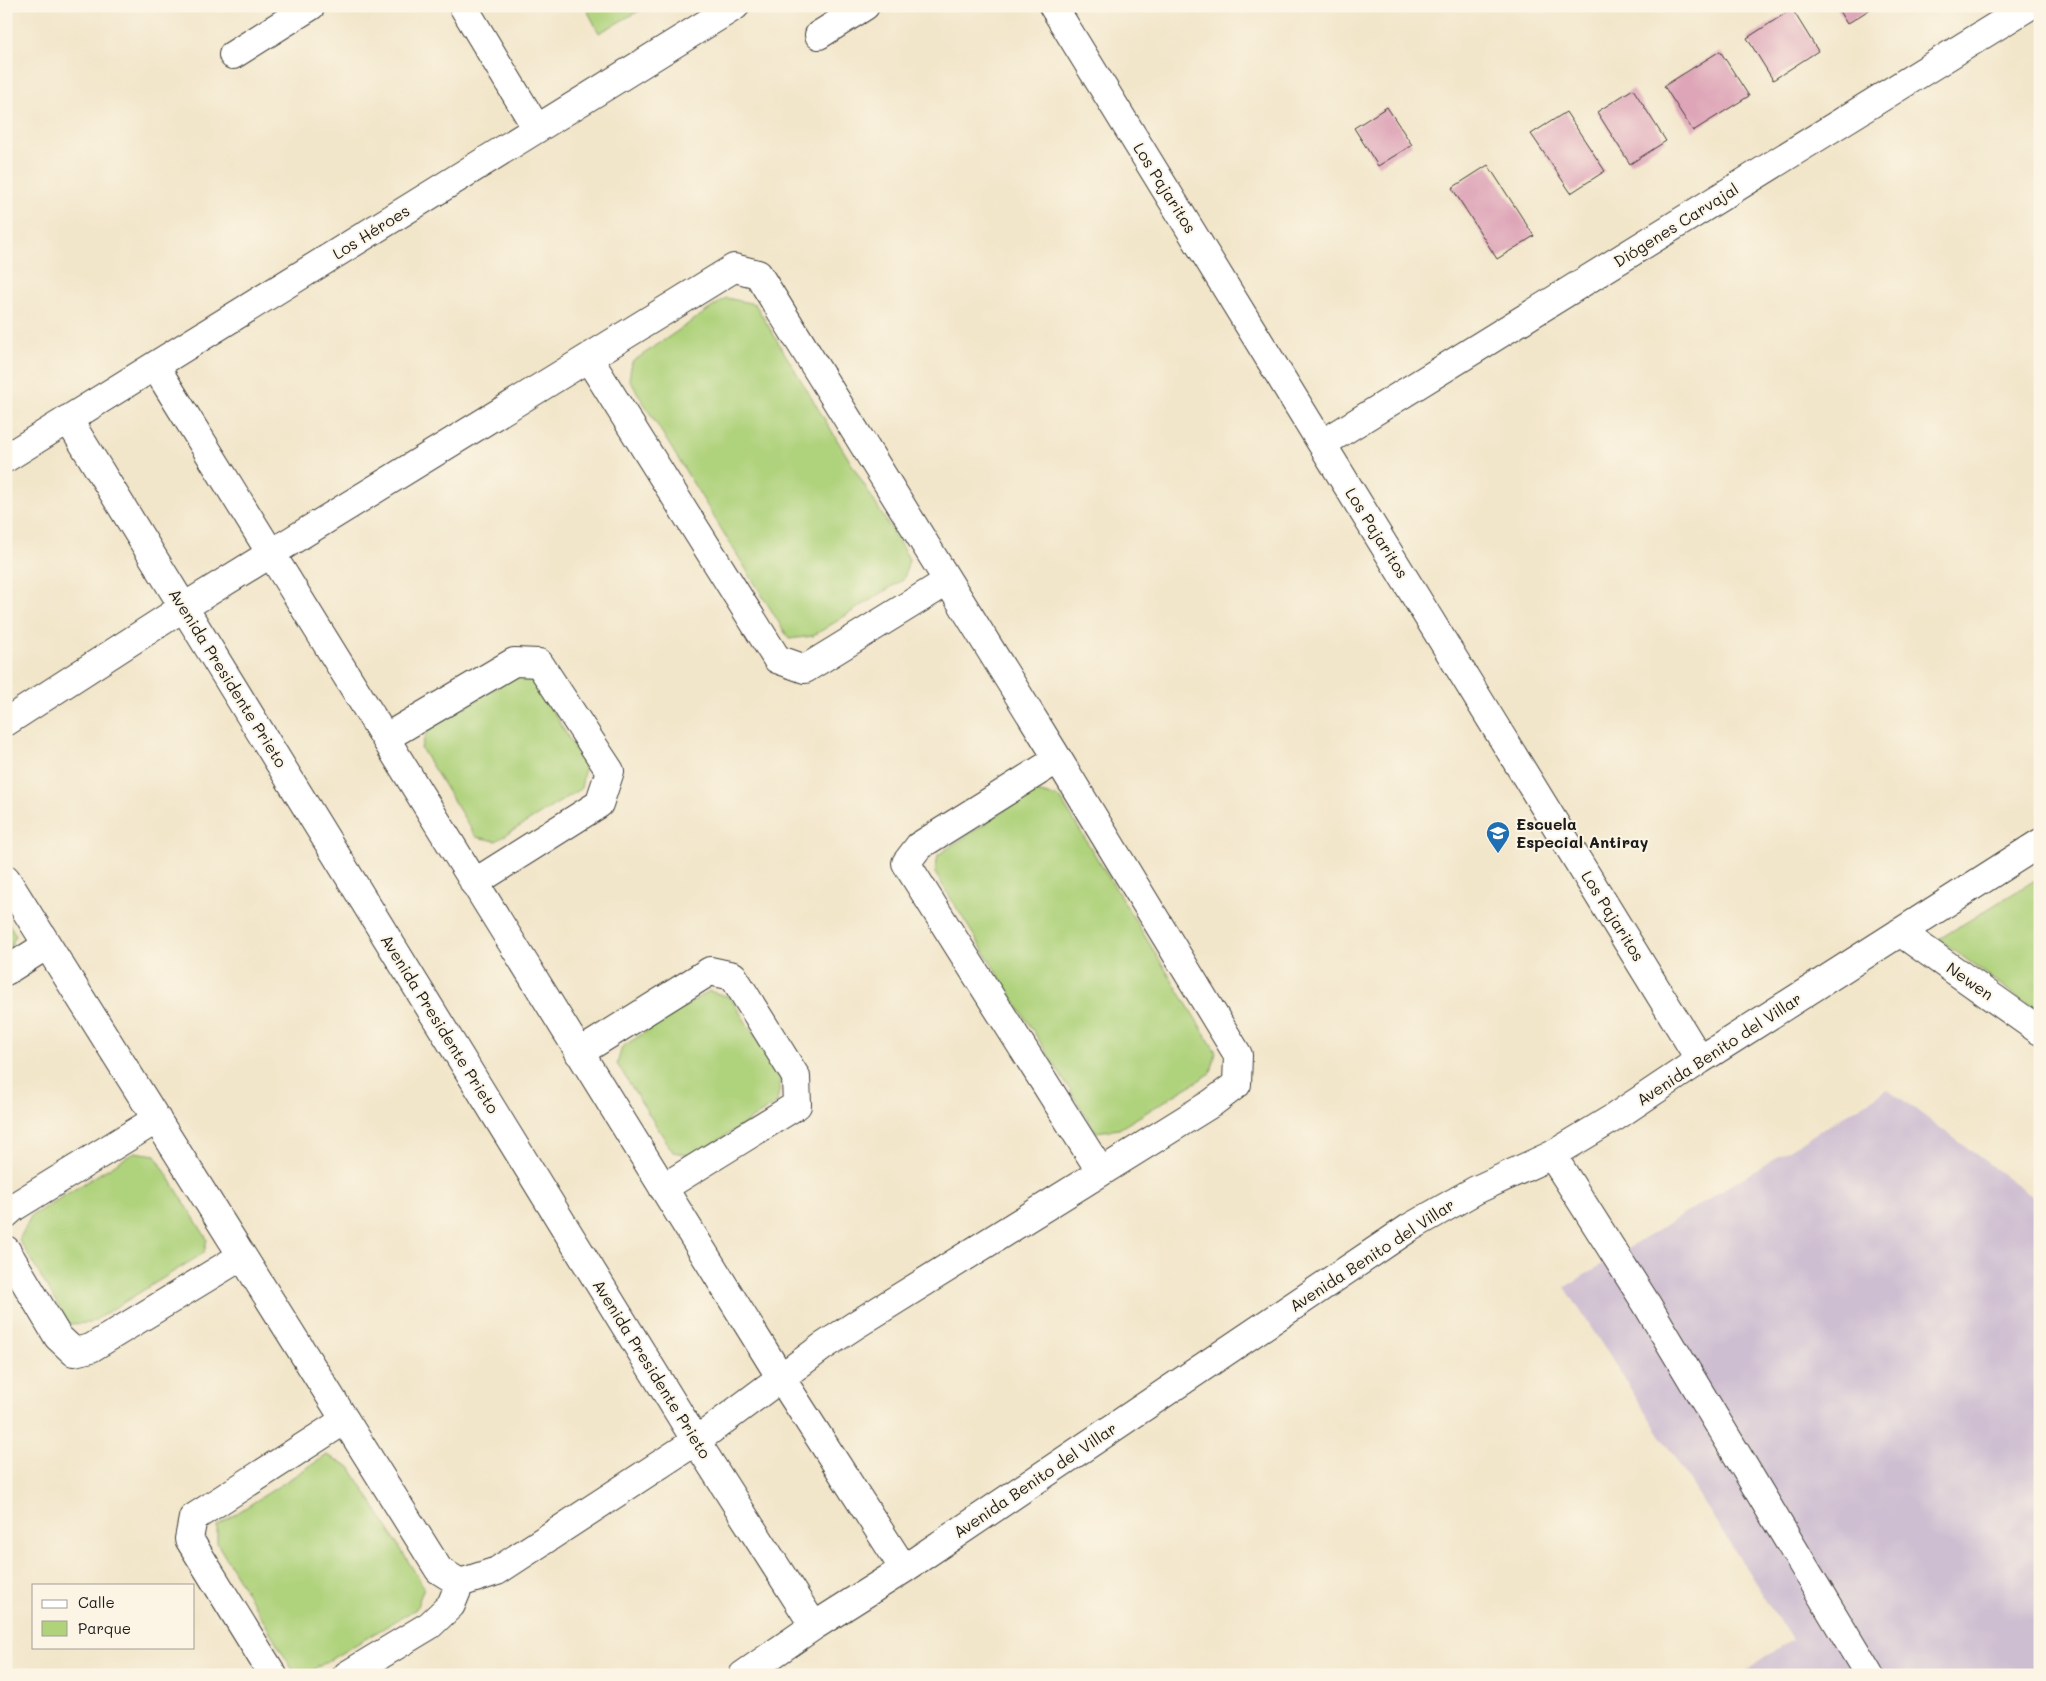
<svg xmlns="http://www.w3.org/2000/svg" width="2046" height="1681" font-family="Mali,sans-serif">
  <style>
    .industrial { fill: #cebed1 }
    .green { fill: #afd27b; stroke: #66774c }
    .building { fill: #dea5b8 }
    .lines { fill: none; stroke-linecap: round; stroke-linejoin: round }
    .minor-casing { stroke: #3c3a36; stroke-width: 30 }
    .minor { stroke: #fff; stroke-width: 28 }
    .labels { text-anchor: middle; stroke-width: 4; stroke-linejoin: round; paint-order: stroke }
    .street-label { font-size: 16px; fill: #1c1c1c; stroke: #fcf5e5 }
    .poi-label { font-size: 16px; font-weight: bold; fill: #1c1c1c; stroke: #fcf5e5; text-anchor: start }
  </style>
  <rect width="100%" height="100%" fill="#fcf5e5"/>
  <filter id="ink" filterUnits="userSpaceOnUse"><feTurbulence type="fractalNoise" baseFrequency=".02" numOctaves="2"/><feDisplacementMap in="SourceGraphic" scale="10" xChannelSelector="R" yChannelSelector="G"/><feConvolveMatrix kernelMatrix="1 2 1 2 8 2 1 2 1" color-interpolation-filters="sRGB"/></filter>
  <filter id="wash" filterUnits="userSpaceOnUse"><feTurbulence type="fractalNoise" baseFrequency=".0096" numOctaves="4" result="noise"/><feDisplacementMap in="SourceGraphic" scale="20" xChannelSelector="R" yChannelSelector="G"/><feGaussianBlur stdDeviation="1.12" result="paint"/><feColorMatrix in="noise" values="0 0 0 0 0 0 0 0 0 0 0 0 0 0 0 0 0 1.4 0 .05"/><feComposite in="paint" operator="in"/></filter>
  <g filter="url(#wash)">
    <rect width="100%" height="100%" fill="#f2e6ca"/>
    <path class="industrial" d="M 1888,1089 L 2040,1202 L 2040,1675 L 1741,1675 L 1792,1640 L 1565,1287 Z"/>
    <path class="green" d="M 585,6 L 648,6 L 599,33 Z
      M 726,298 L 755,304 L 909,559 L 904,579 L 813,636 L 789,639 L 629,379 L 632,362 Z
      M 514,676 L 536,682 L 585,766 L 581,789 L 496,841 L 476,837 L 421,748 L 427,731 Z
      M 1033,791 L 1060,798 L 1216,1052 L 1211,1073 L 1119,1129 L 1096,1132 L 935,873 L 938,855 Z
      M 2040,877 L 2040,1014 L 1939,939 Z
      M 6,920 L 16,935 L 6,957 Z
      M 709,991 L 730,997 L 781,1078 L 777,1103 L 694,1156 L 673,1152 L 617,1064 L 622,1047 Z
      M 135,1152 L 155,1155 L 207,1239 L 204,1253 L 90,1323 L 69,1324 L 19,1240 L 31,1216 Z
      M 327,1455 L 350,1467 L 424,1587 L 416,1609 L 311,1671 L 292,1669 L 217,1543 L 217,1526 Z"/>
    <g id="blocks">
      <path class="building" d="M 1836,6 L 1875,6 L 1847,24 Z
        M 1792,9 L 1818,51 L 1773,80 L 1747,38 Z
        M 1720,51 L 1749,96 L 1693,131 L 1664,86 Z
        M 1633,89 L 1666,141 L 1630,164 L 1597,112 Z
        M 1387,107 L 1412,145 L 1378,166 L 1354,128 Z
        M 1566,112 L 1605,171 L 1571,193 L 1531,134 Z
        M 1488,165 L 1534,236 L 1497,259 L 1452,188 Z"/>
    </g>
  </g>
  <g filter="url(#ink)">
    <use href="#blocks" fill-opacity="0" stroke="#3c3a36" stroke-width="1"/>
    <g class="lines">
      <g class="minor-casing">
        <path id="minor" d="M 463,6 L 537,129
          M 1053,6 L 1700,1060
          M 819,35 L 865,6
          M 233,55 L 311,6
          M 589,359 L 777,659 L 805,669 L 948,581
          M 155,366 L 781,1378 L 904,1569
          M 68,419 L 696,1441 L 814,1626
          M 1322,444 L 2029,6
          M 6,458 L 735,6
          M 6,722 L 184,607 L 734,268 L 758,274 L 1058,759 L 1238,1055 L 1237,1084 L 1212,1103 L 857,1324 L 822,1347 L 696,1441 L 497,1571 L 460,1583 L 439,1570 L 6,879
          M 385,738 L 514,662 L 539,663 L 610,771 L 599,804 L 474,883
          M 1058,759 L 919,846 L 906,863 L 1101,1172
          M 1900,932 L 2040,1031
          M 6,971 L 47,945
          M 579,1053 L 710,971 L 733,976 L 796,1077 L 797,1105 L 663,1188
          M 1552,1155 L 1646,1303 L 1869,1675
          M 6,1214 L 14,1207 L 157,1119
          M 6,1250 L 58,1337 L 74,1352 L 91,1348 L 242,1256
          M 273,1675 L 189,1539 L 193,1518 L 345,1420
          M 347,1675 L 430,1625 L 451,1605 L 460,1583
          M 743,1675 L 814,1626 L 904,1569 L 1409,1228 L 1476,1190 L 1552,1155 L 1615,1117 L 1700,1060 L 2040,843"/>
      </g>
      <use href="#minor" class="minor"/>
    </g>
  </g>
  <defs>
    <g id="school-pin" transform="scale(1.25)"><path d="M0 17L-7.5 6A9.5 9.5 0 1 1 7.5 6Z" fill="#1f6fb2" stroke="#fcf5e5"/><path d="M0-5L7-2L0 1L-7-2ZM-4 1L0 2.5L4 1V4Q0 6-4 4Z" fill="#fff"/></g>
  </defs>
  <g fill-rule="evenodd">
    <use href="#school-pin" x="1498" y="833"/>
  </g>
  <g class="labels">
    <g class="street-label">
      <text transform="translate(1165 188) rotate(58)" y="6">Los Pajaritos</text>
      <text transform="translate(1676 225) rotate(-32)" y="6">Diógenes Carvajal</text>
      <text transform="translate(371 232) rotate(-32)" y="6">Los Héroes</text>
      <text transform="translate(1377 533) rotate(58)" y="6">Los Pajaritos</text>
      <text transform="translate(228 678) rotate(58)" y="6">Avenida Presidente Prieto</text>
      <text transform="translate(1613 916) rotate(58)" y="6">Los Pajaritos</text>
      <text transform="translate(1970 981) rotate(35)" y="6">Newen</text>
      <text transform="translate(440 1024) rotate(58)" y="6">Avenida Presidente Prieto</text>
      <text transform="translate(1719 1049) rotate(-33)" y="6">Avenida Benito del Villar</text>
      <text transform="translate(1372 1255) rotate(-33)" y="6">Avenida Benito del Villar</text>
      <text transform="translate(652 1369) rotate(58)" y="6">Avenida Presidente Prieto</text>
      <text transform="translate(1035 1480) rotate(-34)" y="6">Avenida Benito del Villar</text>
    </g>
    <g class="poi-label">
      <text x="1516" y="830">Escuela<tspan x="1516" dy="18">Especial Antiray</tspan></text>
    </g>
  </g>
  <rect width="2046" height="1681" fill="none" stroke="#fcf5e5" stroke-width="25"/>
  <rect x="32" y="1584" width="162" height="65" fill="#fcf5e5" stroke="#a29e95"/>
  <rect x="42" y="1600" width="25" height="8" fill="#ffffff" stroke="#a29e95"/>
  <text x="78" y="1608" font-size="15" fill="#1c1c1c">Calle</text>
  <rect x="42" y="1621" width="25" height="15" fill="#afd27b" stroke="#a29e95"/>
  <text x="78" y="1634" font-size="15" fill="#1c1c1c">Parque</text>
</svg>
